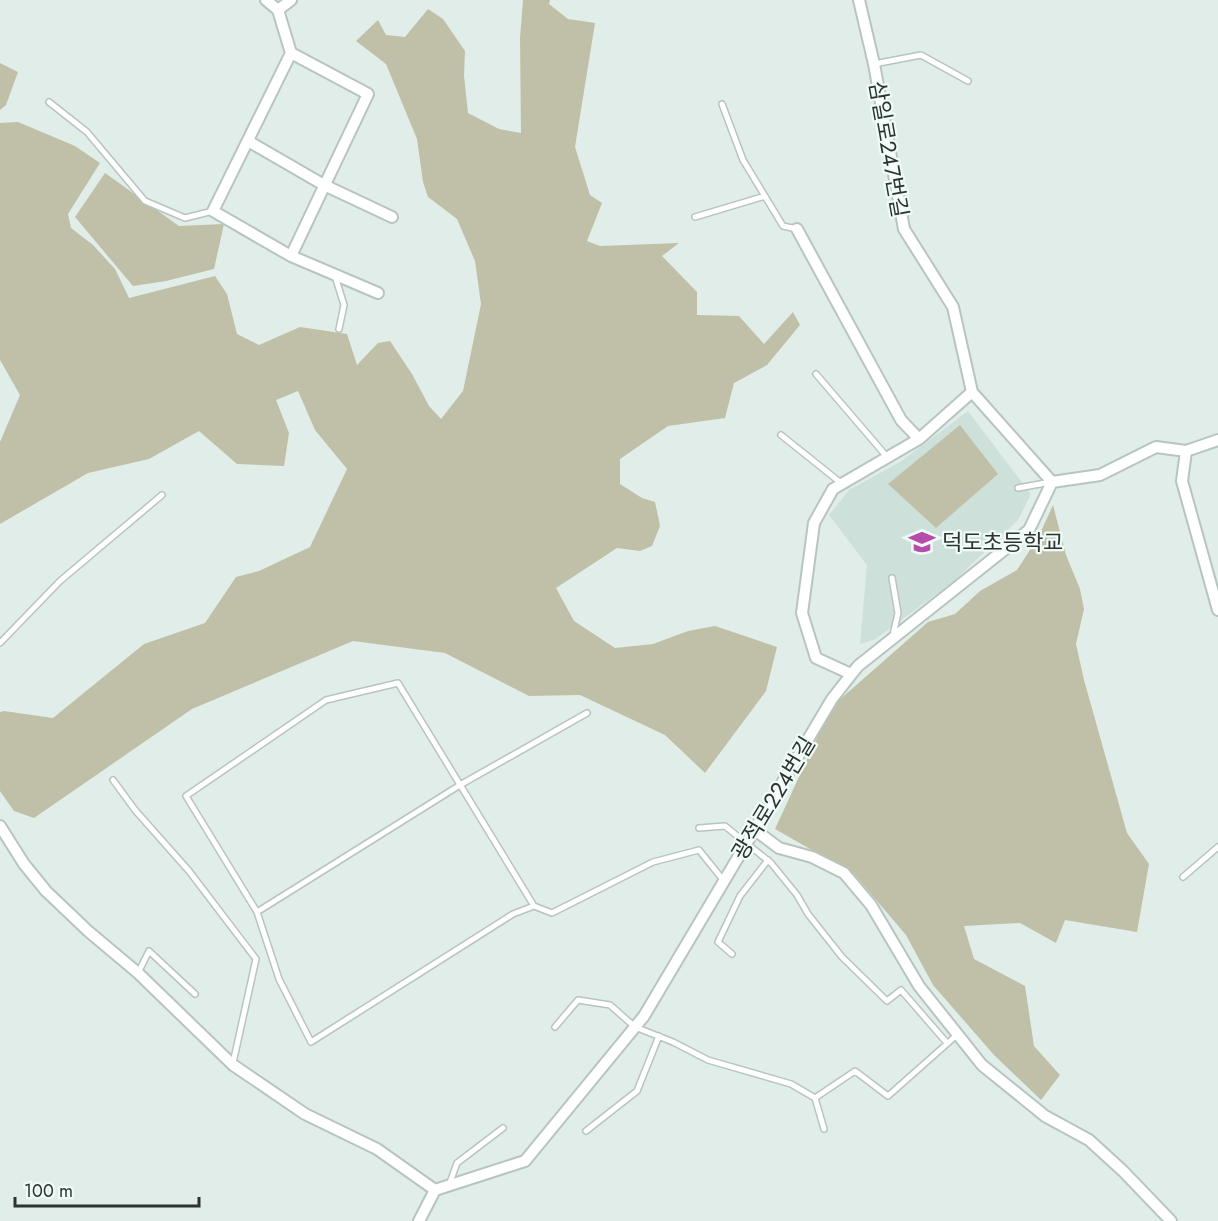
<svg xmlns="http://www.w3.org/2000/svg" width="1218" height="1221" font-family="Jost,'Noto Sans KR',sans-serif">
  <style>
    .built { fill: #cde1da }
    .green { fill: #c0c0a8 }
    .lines { fill: none; stroke-linecap: round; stroke-linejoin: round }
    .lane-casing { stroke: #b8c4c0; stroke-width: 8 }
    .street-casing { stroke: #b8c4c0; stroke-width: 14 }
    .lane { stroke: #fff; stroke-width: 5 }
    .street { stroke: #fff; stroke-width: 10 }
    .labels { text-anchor: middle; stroke-width: 4.5; stroke-linejoin: round; paint-order: stroke }
    .street-label { font-size: 22px; fill: #2e3331; stroke: #eefbf6 }
    .poi-label { font-size: 22px; fill: #2e3331; stroke: #eefbf6; text-anchor: start }
  </style>
  <rect width="100%" height="100%" fill="#e0ede8"/>
  <path class="built" d="M 968,411 L 1030,493 L 1029,498 L 1018,520 L 953,582 L 874,640 L 860,644 L 867,565 L 829,515 L 849,490 L 900,462 Z"/>
  <path class="green" d="M 523,0 L 550,0 L 549,4 L 568,19 L 595,23 L 575,147 L 590,195 L 602,203 L 587,241 L 600,246 L 679,243 L 662,256 L 697,292 L 697,315 L 739,316 L 764,344 L 793,312 L 800,325 L 767,365 L 734,383 L 725,418 L 668,426 L 620,459 L 620,484 L 642,498 L 655,502 L 660,526 L 652,546 L 640,551 L 617,548 L 556,588 L 574,621 L 615,648 L 653,644 L 688,631 L 715,626 L 777,647 L 766,691 L 705,773 L 665,735 L 580,695 L 529,696 L 445,653 L 353,641 L 192,709 L 34,818 L 14,811 L 0,791 L 0,712 L 4,711 L 53,718 L 144,644 L 205,623 L 236,577 L 259,571 L 310,547 L 347,469 L 315,430 L 298,391 L 276,400 L 289,433 L 284,466 L 237,464 L 199,431 L 149,459 L 88,473 L 0,524 L 0,442 L 20,395 L 0,360 L 0,123 L 18,122 L 75,146 L 100,163 L 68,214 L 71,228 L 93,245 L 115,269 L 129,298 L 215,276 L 227,294 L 237,334 L 259,345 L 300,327 L 347,334 L 357,365 L 378,343 L 390,341 L 412,374 L 429,406 L 441,419 L 463,391 L 481,304 L 475,261 L 457,219 L 428,197 L 423,182 L 417,139 L 386,64 L 356,41 L 378,20 L 386,35 L 405,37 L 428,9 L 443,19 L 465,51 L 464,76 L 468,113 L 499,129 L 521,133 L 520,38 Z
    M 0,63 L 18,72 L 6,105 L 0,110 Z
    M 105,173 L 179,226 L 224,224 L 214,269 L 166,281 L 133,286 L 75,217 Z
    M 960,425 L 998,474 L 936,528 L 888,484 Z
    M 1053,505 L 1066,555 L 1080,589 L 1084,609 L 1076,644 L 1084,680 L 1127,833 L 1149,864 L 1137,932 L 1065,920 L 1056,943 L 1020,923 L 964,926 L 974,959 L 1025,986 L 1034,1046 L 1060,1075 L 1041,1100 L 994,1055 L 933,985 L 906,935 L 854,874 L 775,829 L 822,727 L 837,702 L 928,622 L 955,614 L 980,591 L 1017,570 L 1039,536 Z"/>
  <g class="lines">
    <g class="lane-casing">
      <path id="lane" d="M 874,64 L 921,55 L 968,81
        M 49,102 L 87,132 L 145,201 L 185,218 L 213,211
        M 722,104 L 743,160 L 783,226 L 797,229
        M 695,217 L 765,196
        M 335,276 L 344,305 L 339,329
        M 816,374 L 888,458
        M 781,435 L 841,483
        M 1018,488 L 1051,482
        M 892,578 L 898,613 L 893,635
        M 0,643 L 60,581 L 162,495
        M 587,713 L 460,785 L 257,912 L 186,796 L 326,700 L 398,683 L 534,906 L 552,913 L 653,862 L 699,850 L 724,881
        M 113,780 L 135,810 L 189,871 L 256,959 L 233,1063
        M 699,828 L 725,826 L 771,863 L 797,895 L 808,914 L 842,957 L 887,1001 L 901,990 L 947,1043
        M 1183,877 L 1218,847
        M 257,912 L 279,979 L 311,1042 L 513,914 L 534,906
        M 732,954 L 718,942 L 740,896 L 768,860
        M 138,973 L 149,951 L 195,994
        M 555,1027 L 578,1000 L 610,1005 L 635,1027 L 673,1042 L 708,1060 L 791,1084 L 815,1098
        M 824,1129 L 815,1098 L 855,1071 L 888,1096 L 958,1034
        M 586,1131 L 637,1091 L 659,1036
        M 449,1185 L 457,1163 L 503,1128"/>
    </g>
    <g class="street-casing">
      <path id="street" d="M 266,0 L 278,10
        M 291,0 L 278,10 L 291,53 L 213,211 L 291,256 L 378,293
        M 859,0 L 874,64 L 904,229 L 953,307 L 972,392 L 1052,482
        M 291,53 L 368,94 L 291,256
        M 248,141 L 324,185 L 392,217
        M 797,229 L 901,420 L 919,439 L 972,392
        M 1186,451 L 1182,481 L 1218,610
        M 851,674 L 816,658 L 802,613 L 814,523 L 833,489 L 919,439
        M 0,826 L 24,864 L 46,891 L 88,931 L 138,973 L 233,1065 L 305,1114 L 377,1149 L 435,1190
        M 755,830 L 779,848 L 812,857 L 844,873 L 871,905 L 919,986 L 982,1065 L 1045,1116 L 1089,1140 L 1123,1171 L 1171,1221
        M 419,1221 L 435,1190 L 525,1161 L 644,1016 L 832,699 L 858,666 L 1029,530 L 1052,482 L 1100,475 L 1156,447 L 1186,451 L 1218,440"/>
    </g>
    <use href="#lane" class="lane"/>
    <use href="#street" class="street"/>
  </g>
  <defs>
    <g id="school-bare" transform="scale(2.07)"><path d="M0-5L7-2L0 1L-7-2ZM-4 1L0 2.5L4 1V4Q0 6-4 4Z" fill="#b74cad" stroke="#eefbf6" stroke-width="2.5" paint-order="stroke"/></g>
  </defs>
  <g fill-rule="evenodd">
    <use href="#school-bare" x="922" y="542"/>
  </g>
  <g class="labels">
    <g class="street-label">
      <text transform="translate(889 149) rotate(80)" y="8">삼일로247번길</text>
      <text transform="translate(773 798) rotate(-59)" y="8">광적로224번길</text>
    </g>
    <g class="poi-label">
      <text x="942" y="550">덕도초등학교</text>
    </g>
  </g>
  <path d="M15 1197v9h184v-9" fill="none" stroke="#2e3331" stroke-width="3"/>
  <text x="24" y="1197" font-size="18" fill="#2e3331" stroke="#eefbf6" stroke-width="4.5" paint-order="stroke">100 m</text>
</svg>
